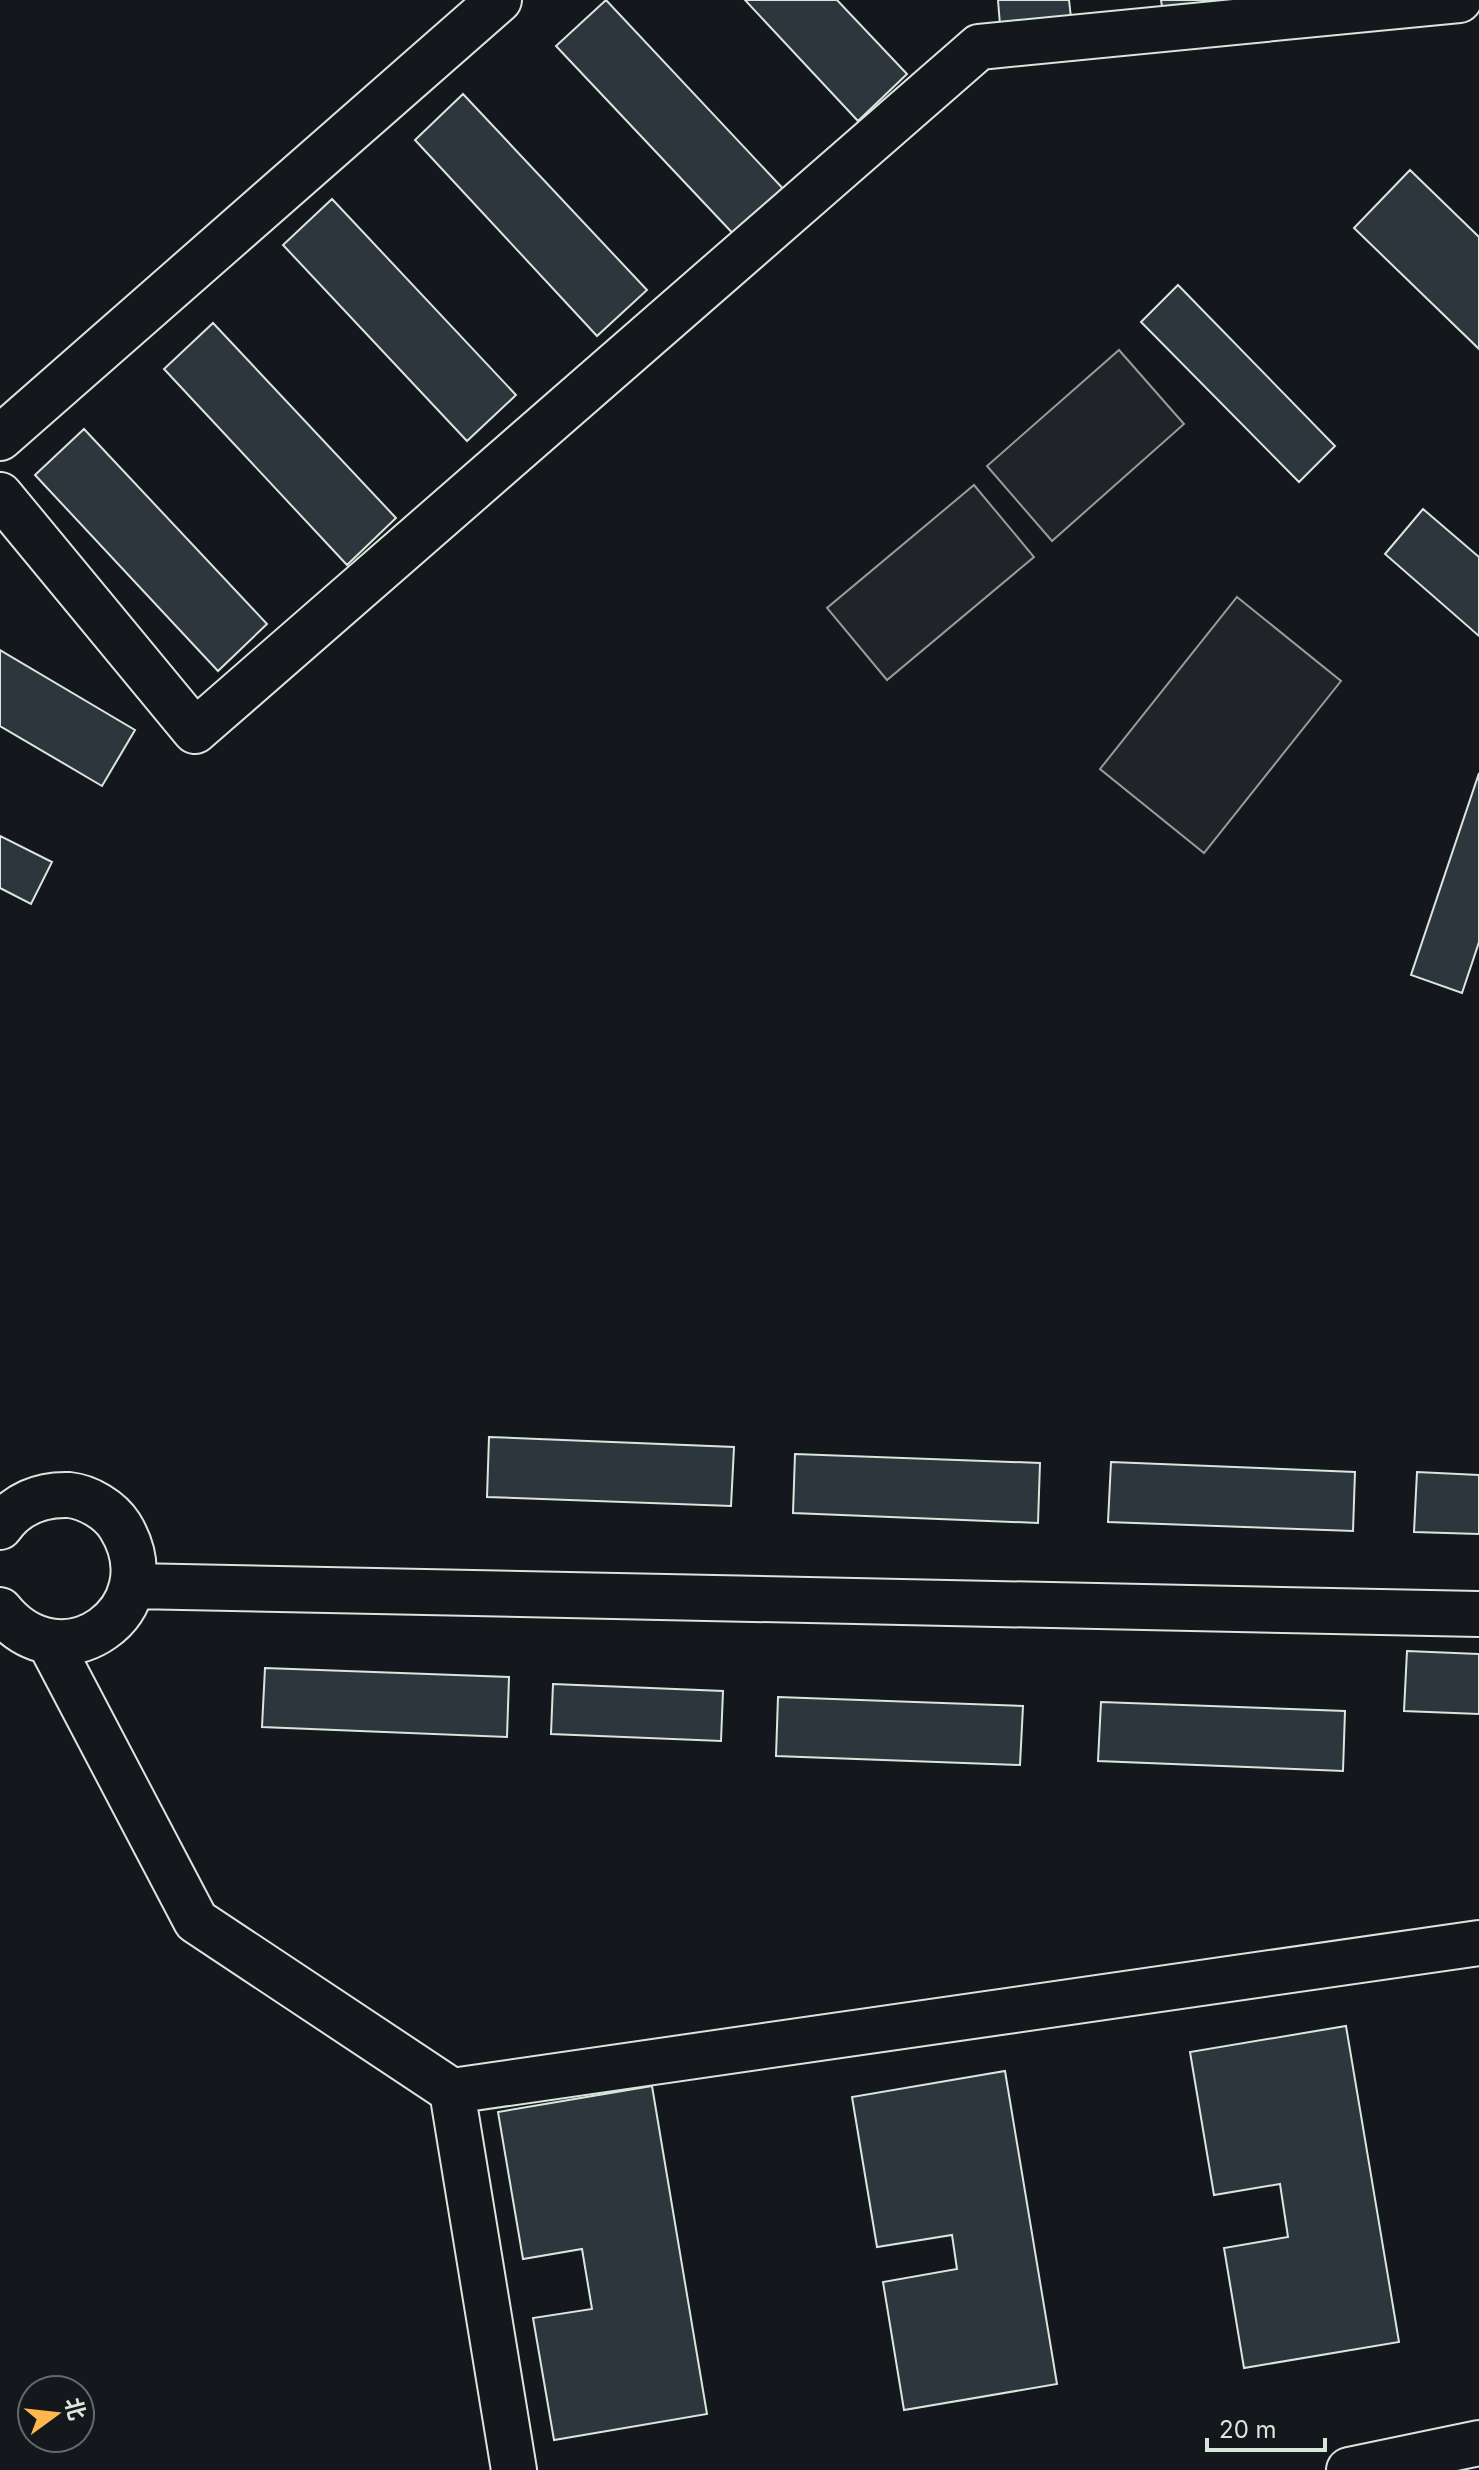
<svg xmlns="http://www.w3.org/2000/svg" width="1479" height="2470" font-family="Inter,'Noto Sans SC',sans-serif">
  <style>
    .green { fill: #202428; stroke: #939e99; stroke-width: 2 }
    .building { fill: #2c363c; stroke: #d8e6dc; stroke-width: 2 }
    .lines { fill: none; stroke-linecap: round; stroke-linejoin: round }
    .minor-casing { stroke: #d8e6dc; stroke-width: 48 }
    .minor { stroke: #14181c; stroke-width: 44 }
  </style>
  <rect width="100%" height="100%" fill="#14181c"/>
  <path class="green" d="M 1119,350 L 1184,424 L 1052,541 L 987,466 Z
    M 974,485 L 1034,557 L 887,680 L 827,608 Z
    M 1237,597 L 1341,681 L 1204,853 L 1100,769 Z"/>
  <path class="building" d="M 606,0 L 789,195 L 740,241 L 556,46 Z
    M 745,0 L 837,0 L 907,74 L 858,121 Z
    M 998,0 L 1069,0 L 1071,18 L 1000,25 Z
    M 1161,0 L 1233,0 L 1233,6 L 1163,13 Z
    M 463,94 L 647,290 L 597,336 L 415,140 Z
    M 1410,170 L 1479,237 L 1479,349 L 1354,228 Z
    M 332,199 L 516,395 L 467,441 L 283,245 Z
    M 1178,285 L 1335,446 L 1299,482 L 1141,322 Z
    M 213,323 L 396,518 L 347,565 L 164,369 Z
    M 84,429 L 267,624 L 218,671 L 35,475 Z
    M 1423,509 L 1479,557 L 1479,636 L 1385,554 Z
    M 0,650 L 135,730 L 102,786 L 0,726 Z
    M 1479,773 L 1479,942 L 1462,993 L 1411,975 Z
    M 0,836 L 52,862 L 31,904 L 0,888 Z
    M 489,1437 L 734,1447 L 731,1506 L 487,1497 Z
    M 795,1454 L 1040,1463 L 1038,1523 L 793,1513 Z
    M 1111,1462 L 1355,1472 L 1353,1531 L 1108,1522 Z
    M 1417,1472 L 1479,1475 L 1479,1534 L 1414,1532 Z
    M 1407,1651 L 1479,1654 L 1479,1714 L 1404,1711 Z
    M 265,1668 L 509,1677 L 507,1737 L 262,1727 Z
    M 553,1684 L 723,1691 L 721,1741 L 551,1734 Z
    M 778,1697 L 1023,1706 L 1020,1765 L 776,1756 Z
    M 1101,1702 L 1345,1711 L 1343,1771 L 1098,1761 Z
    M 1346,2026 L 1399,2342 L 1244,2368 L 1224,2248 L 1288,2237 L 1280,2184 L 1214,2195 L 1190,2052 Z
    M 1005,2071 L 1057,2384 L 904,2410 L 883,2282 L 957,2269 L 952,2235 L 877,2247 L 852,2097 Z
    M 652,2086 L 707,2414 L 554,2440 L 533,2318 L 592,2309 L 582,2249 L 523,2259 L 498,2112 Z"/>
  <g class="lines">
    <g class="minor-casing">
      <path id="minor" d="M 0,438 L 499,0
        M 0,495 L 195,731 L 979,47 L 1459,0
        M 0,1527 C 16,1504 41,1494 69,1495 C 88,1497 110,1510 120,1526 C 172,1610 62,1688 0,1610
        M 133,1586 L 1479,1614
        M 50,1643 L 196,1921 L 452,2091 L 1479,1943
        M 452,2091 L 514,2470
        M 1349,2470 L 1479,2443"/>
    </g>
    <use href="#minor" class="minor"/>
  </g>
  <g transform="translate(56 2414) rotate(75)"><circle r="38" fill="#14181c" stroke="#626a69" stroke-width="2"/>
  <path d="M0-6L14 30L0 20L-14 30Z" fill="#ffb74d"/>
  <text y="-12" font-size="22" font-weight="bold" text-anchor="middle" fill="#d8e6dc">北</text>
  </g>
  <path d="M1207 2438v12h118v-12" fill="none" stroke="#d8e6dc" stroke-width="4"/>
  <text x="1219" y="2438" font-size="24" fill="#d8e6dc" stroke="#14181c" stroke-width="6" paint-order="stroke">20 m</text>
</svg>
